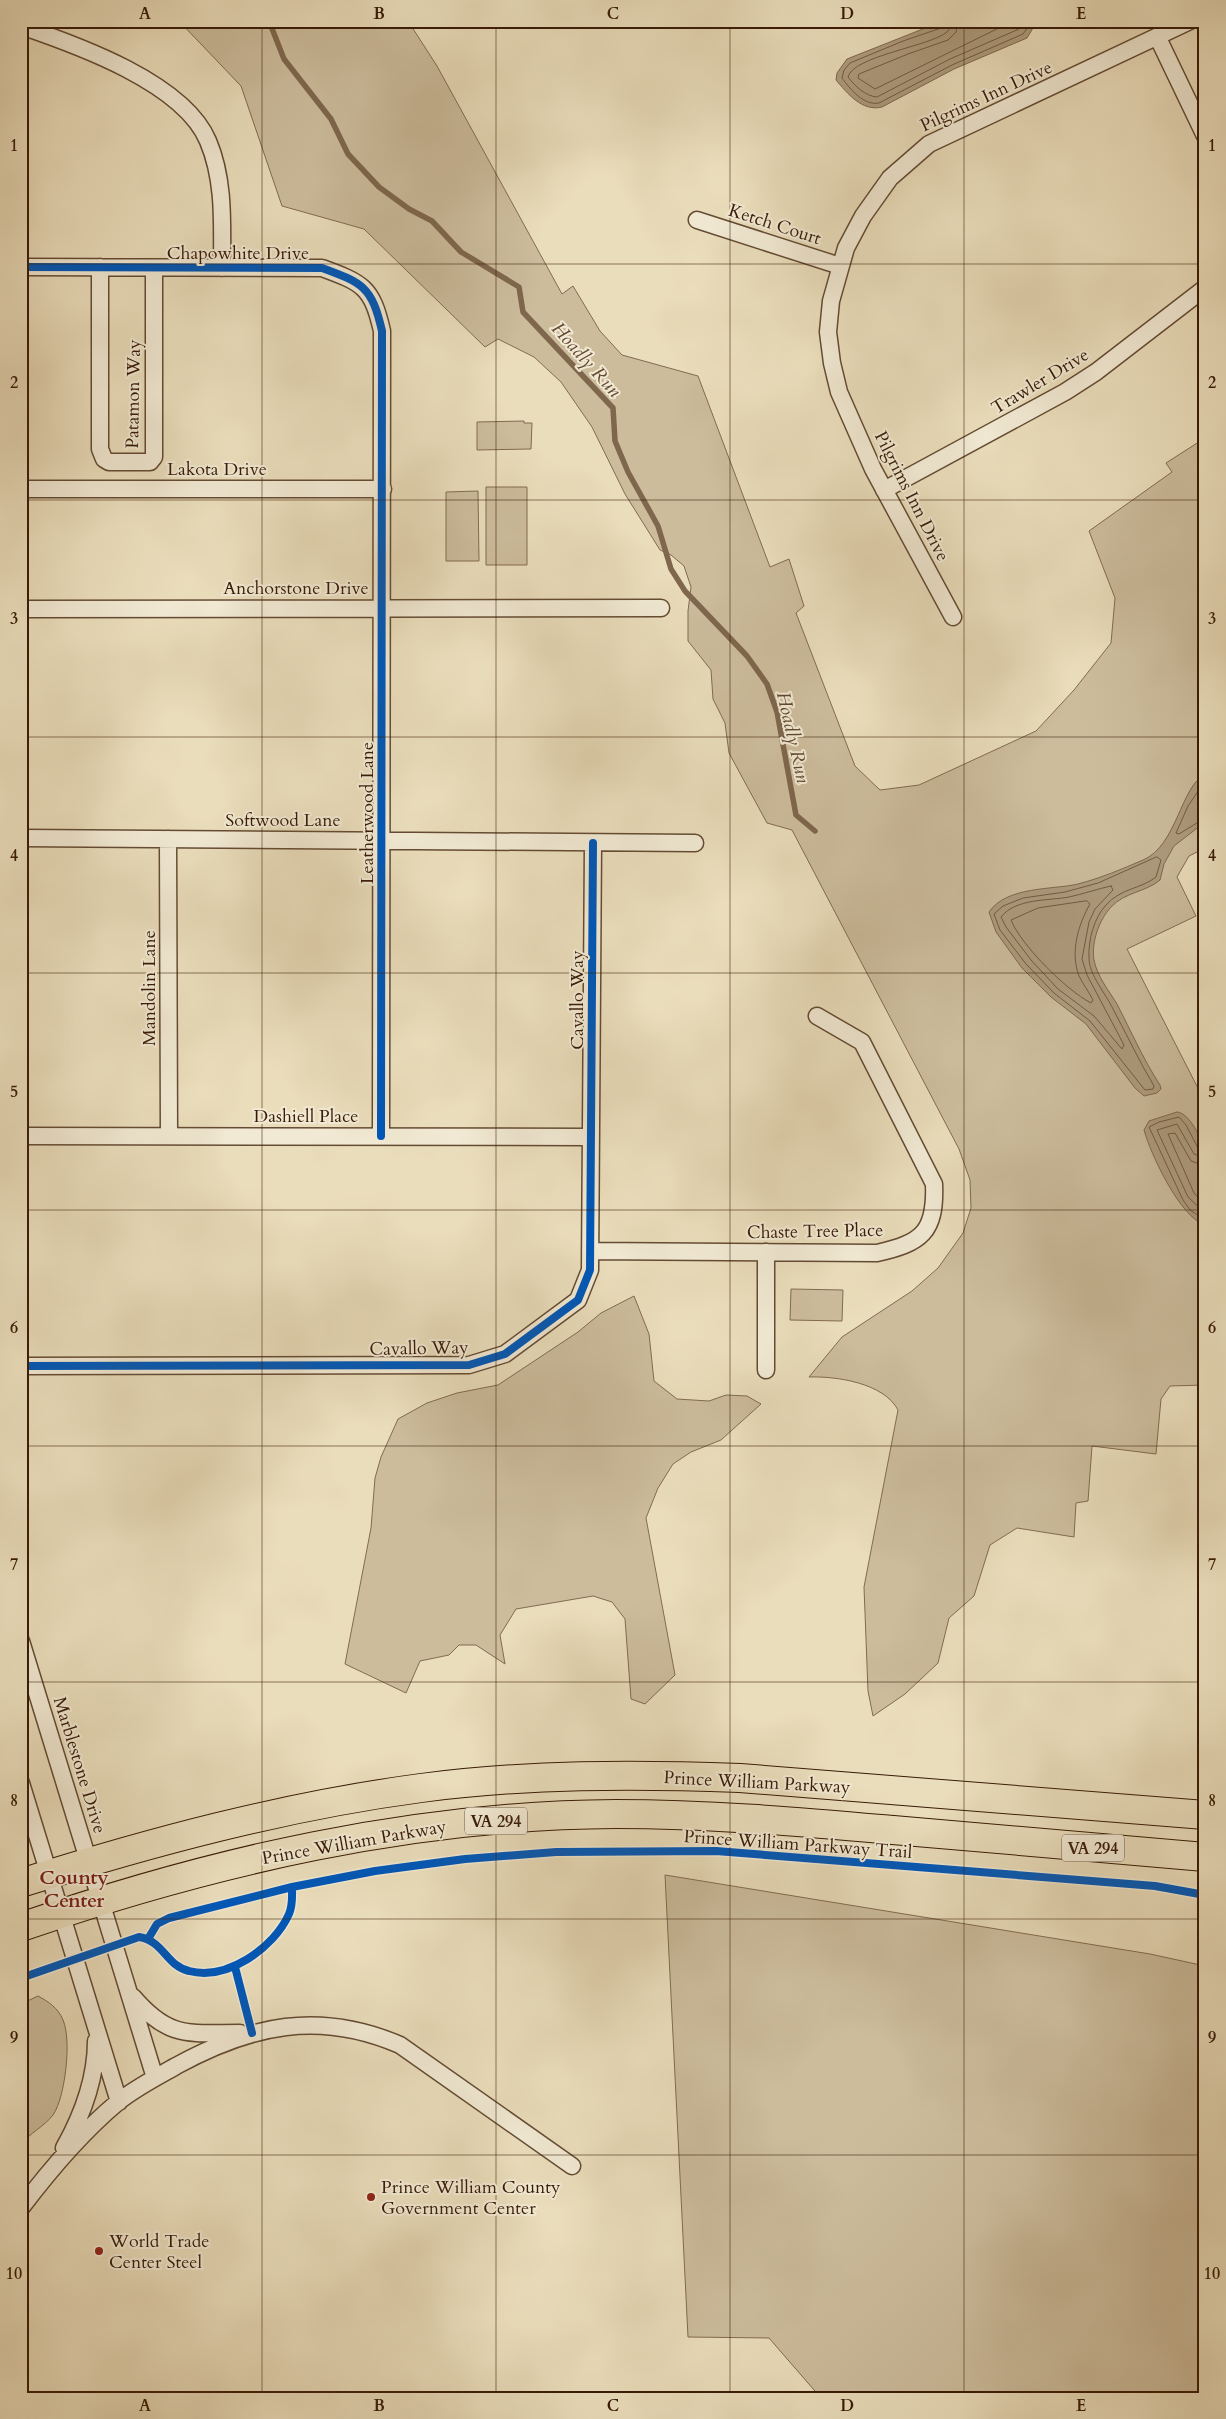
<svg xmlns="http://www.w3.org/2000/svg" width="1226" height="2419" font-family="Cardo,serif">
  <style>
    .green { fill: #ccbc9c; stroke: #826b51 }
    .water { fill: #ad9b7d; stroke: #7e674d }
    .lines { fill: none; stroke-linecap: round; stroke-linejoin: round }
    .shore { stroke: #725a42; stroke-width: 1 }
    .stream { stroke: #7e674d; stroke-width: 5.5 }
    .street-casing { stroke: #644b33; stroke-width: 19 }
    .highway-casing { stroke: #381a06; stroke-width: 30 }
    .street { stroke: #f1e9d3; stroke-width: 16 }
    .highway { stroke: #eaddbb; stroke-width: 28 }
    .cycleway-casing { stroke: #f1e9d3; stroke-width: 11 }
    .cycleway { stroke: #0057b8; stroke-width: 8 }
    .grid { fill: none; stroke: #381a06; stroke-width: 1; stroke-opacity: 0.55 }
    .poi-dot { fill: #8f2418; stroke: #f1e9d3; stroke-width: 2 }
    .labels { text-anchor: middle; stroke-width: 4; stroke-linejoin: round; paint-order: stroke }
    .shield { fill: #f1e9d3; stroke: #705844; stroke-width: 1 }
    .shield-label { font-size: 16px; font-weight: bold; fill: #381a06 }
    .street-label { font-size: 18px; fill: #381a06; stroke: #f1e9d3 }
    .poi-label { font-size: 18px; fill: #381a06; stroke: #f1e9d3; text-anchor: start }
    .water-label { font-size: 19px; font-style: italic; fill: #614730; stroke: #f1e9d3 }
    .quarter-label { font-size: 20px; font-weight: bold; fill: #7a1f14; stroke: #f1e9d3 }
    .neatline { fill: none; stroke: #381a06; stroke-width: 2 }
    .grid-label { font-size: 16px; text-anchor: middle; font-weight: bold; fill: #381a06 }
  </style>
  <rect width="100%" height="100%" fill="#eaddbb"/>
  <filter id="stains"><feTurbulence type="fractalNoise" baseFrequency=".004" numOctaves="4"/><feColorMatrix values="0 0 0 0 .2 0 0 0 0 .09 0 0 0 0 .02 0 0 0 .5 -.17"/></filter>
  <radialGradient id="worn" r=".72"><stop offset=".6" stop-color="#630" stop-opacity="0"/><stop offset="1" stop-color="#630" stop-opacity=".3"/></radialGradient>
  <path class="green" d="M 179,21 L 408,21 L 437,66 L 562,294 L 573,286 L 600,331 L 622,355 L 698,376 L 770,567 L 789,559 L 804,606 L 796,613 L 855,766 L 880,790 L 919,785 L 1036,731 L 1074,690 L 1111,643 L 1115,598 L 1089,531 L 1172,472 L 1166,463 L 1205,438 L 1205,848 L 1189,856 L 1177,877 L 1196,916 L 1127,949 L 1205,1102 L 1205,1385 L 1170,1386 L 1161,1399 L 1156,1454 L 1092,1446 L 1088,1501 L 1076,1503 L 1074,1537 L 1017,1528 L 990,1545 L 974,1596 L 949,1618 L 938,1663 L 905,1694 L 873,1716 L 868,1691 L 864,1587 L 898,1410 C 884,1383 836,1376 809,1377 L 842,1337 L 912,1291 L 938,1268 L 963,1233 L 971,1208 L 970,1180 L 959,1149 L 792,830 L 767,823 L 729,753 L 725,723 L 713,699 L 711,670 L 688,641 L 688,611 L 691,587 L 684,566 L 671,555 L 660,550 L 625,494 L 592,427 L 561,382 L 534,357 L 498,339 L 485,347 L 364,229 L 282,206 L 241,86 Z
    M 524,421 L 524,423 L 532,423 L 531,449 L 477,450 L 477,422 Z
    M 486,487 L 527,487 L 527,565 L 486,565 Z
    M 478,491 L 479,561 L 446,561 L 446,492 Z
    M 791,1289 L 843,1290 L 842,1321 L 790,1320 Z
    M 634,1296 L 649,1334 L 654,1381 L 677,1399 L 709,1401 L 726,1395 L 747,1396 L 761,1404 L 721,1440 L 691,1452 L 673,1464 L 658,1488 L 646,1518 L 675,1675 L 645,1704 L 631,1699 L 625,1619 L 612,1602 L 593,1596 L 516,1609 L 500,1635 L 505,1664 L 476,1645 L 459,1645 L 449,1655 L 420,1661 L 406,1693 L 345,1664 L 371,1528 L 375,1478 L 381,1457 L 398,1419 L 427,1403 L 457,1393 L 498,1385 L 578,1332 L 601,1313 Z
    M 665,1875 L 1150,1954 L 1205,1966 L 1205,2398 L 821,2398 L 769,2338 L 688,2337 Z
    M 38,1996 C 49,2002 58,2008 63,2020 C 72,2040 65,2098 53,2115 C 44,2127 29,2133 21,2145 L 21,2004 Z"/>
  <path class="water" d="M 943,21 L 1031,21 L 1033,28 L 1027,38 L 954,69 L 882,107 C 862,112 847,93 836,80 L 837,73 L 847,59 Z
    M 1205,775 L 1205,822 L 1174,846 L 1164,864 L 1160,880 C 1146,892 1125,892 1111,907 C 1099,920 1091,943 1094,960 C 1097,976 1109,991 1117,1004 C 1131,1031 1143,1059 1160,1085 L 1161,1089 L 1157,1093 L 1144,1096 L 1135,1088 L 1086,1024 L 1051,997 L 1022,968 L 996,932 L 989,912 C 1007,886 1052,890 1078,884 C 1101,878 1122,869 1143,860 C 1177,846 1181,785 1205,775 Z
    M 1177,1112 C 1190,1113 1202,1140 1205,1151 C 1208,1167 1205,1207 1205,1225 C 1180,1217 1151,1155 1144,1130 L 1149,1121 Z"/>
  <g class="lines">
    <path class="shore" d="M 945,21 L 941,28 L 903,41 L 850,63 L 844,70 L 842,78 C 850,89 864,106 879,103 L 952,65 L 1023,34 L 1028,27 L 1027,21
      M 951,21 C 951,25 950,29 947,32 C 931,46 853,56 848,77 C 855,86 865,96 877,97 L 950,59 L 1019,29 L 1021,21
      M 958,21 L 956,32 L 948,40 L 908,54 L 859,74 L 858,78 L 875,89 L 1013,21
      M 1205,781 L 1188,806 L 1176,833 L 1179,834 L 1205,818
      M 1157,857 L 1161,860 L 1156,877 C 1141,889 1121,888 1106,905 C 1094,918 1088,940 1089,958 C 1089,975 1106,994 1113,1009 C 1127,1035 1139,1061 1154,1086 L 1153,1089 L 1145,1090 L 1090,1021 L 1054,993 L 1026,964 L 1000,930 L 994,914 L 1003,906 L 1023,898 L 1065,892 L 1098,883 Z
      M 1111,886 L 1113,890 L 1095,909 L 1089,922 L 1082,959 L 1087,975 L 1124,1045 L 1122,1049 L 1094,1016 L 1058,989 L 1031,960 L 1006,927 L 1001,917 C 1016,898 1048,901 1069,897 C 1083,894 1097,889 1111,886 Z
      M 1087,901 L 1090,904 C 1078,925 1070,952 1079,976 C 1083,984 1089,992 1093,1000 L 1091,1003 C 1066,990 1021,945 1011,920 L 1038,908 Z
      M 1205,1152 L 1199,1150 L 1186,1125 L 1179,1117 L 1159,1122 L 1149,1127 L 1183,1200 L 1190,1210 L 1205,1220
      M 1205,1158 L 1194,1154 L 1177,1124 L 1157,1130 L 1188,1197 L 1205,1213
      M 1205,1166 L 1191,1161 L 1175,1133 L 1168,1134 L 1194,1193 L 1205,1205"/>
    <path class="stream" d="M 269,21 L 284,59 L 331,119 L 348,154 L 379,187 L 409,209 L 432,221 L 461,252 L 519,287 L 523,312 L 613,408 L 615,441 L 628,472 L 658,526 L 671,569 L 685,591 L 747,656 L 767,684 L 777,712 L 796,815 L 815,831"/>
    <g class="street-casing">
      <path id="street" d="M 21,26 C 77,45 184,83 208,141 C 225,181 222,225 222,268
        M 1158,38 L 1205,136
        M 697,220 L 840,266
        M 21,267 L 322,268 C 363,283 372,287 382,331 L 381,1136
        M 100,267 L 100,449 L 104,459 L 109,462 L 150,462 L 154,457 L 154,268
        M 21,489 L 383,489
        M 884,490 L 1065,392 L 1096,372 L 1205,288
        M 21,609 L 661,608
        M 953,617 L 873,469 L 839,392 L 832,363 L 828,332 L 831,301 L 846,248 L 863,216 L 890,178 L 929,144 L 1190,21
        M 21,838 L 695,843
        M 168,839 L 169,1136
        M 21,1136 L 591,1137
        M 590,1251 L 877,1253 C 921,1243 936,1233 934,1184 L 862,1042 L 817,1016
        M 21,1366 L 469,1365 L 505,1354 L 578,1300 L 590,1270 L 593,843
        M 766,1370 L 766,1252
        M 21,1641 L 155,2078
        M 21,1783 L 119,2102
        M 133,1997 C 169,2039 188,2033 240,2033
        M 64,2148 C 83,2114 96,2079 96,2041
        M 21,2208 C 49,2171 82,2132 118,2102 C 135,2088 157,2077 176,2066 C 251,2025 319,2010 400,2045 L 572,2166"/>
    </g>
    <g class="highway-casing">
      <path id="highway" d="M 21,1883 C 151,1842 285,1806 421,1788 C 527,1774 634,1774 740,1778 L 1205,1815
        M 21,1927 C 213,1861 413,1815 616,1814 C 709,1814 800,1822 893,1830 C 997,1839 1101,1848 1205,1857"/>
    </g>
    <use href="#street" class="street"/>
    <use href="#highway" class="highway"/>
    <g class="cycleway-casing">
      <path id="cycleway" d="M 21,267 L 322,268 C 363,283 372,287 382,331 L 381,1136
        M 21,1366 L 469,1365 L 505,1354 L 578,1300 L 590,1270 L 593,843
        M 148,1939 L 157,1924 L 169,1918 L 292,1887 L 375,1871 L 465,1859 L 556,1852 L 716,1851 L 1155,1886 L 1205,1895
        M 235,1967 L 252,2033
        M 21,1978 L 139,1937 C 164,1941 166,1966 189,1971 C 227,1981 274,1948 289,1914 C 293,1905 292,1896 292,1887"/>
    </g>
    <use href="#cycleway" class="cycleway"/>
  </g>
  <path class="grid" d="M 262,21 L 262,2398M 496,21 L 496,2398M 730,21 L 730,2398M 964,21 L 964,2398M 21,264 L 1205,264M 21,500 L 1205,500M 21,737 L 1205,737M 21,973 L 1205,973M 21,1210 L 1205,1210M 21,1446 L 1205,1446M 21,1682 L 1205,1682M 21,1919 L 1205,1919M 21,2155 L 1205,2155"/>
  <g class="poi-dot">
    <circle cx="371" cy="2197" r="5"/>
    <circle cx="99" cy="2251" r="5"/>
  </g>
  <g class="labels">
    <g class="shield">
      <rect x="465" y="1807.5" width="62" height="27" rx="4"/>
      <rect x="1062" y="1834.5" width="62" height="27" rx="4"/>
    </g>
    <g class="shield-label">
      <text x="496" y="1827">VA 294</text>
      <text x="1093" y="1854">VA 294</text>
    </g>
    <g class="street-label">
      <text transform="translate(986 96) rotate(-25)" y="6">Pilgrims Inn Drive</text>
      <text transform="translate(775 224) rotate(18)" y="6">Ketch Court</text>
      <text x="238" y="259">Chapowhite Drive</text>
      <text transform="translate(1040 381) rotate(-31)" y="6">Trawler Drive</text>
      <text transform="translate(133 394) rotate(-89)" y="6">Patamon Way</text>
      <text x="217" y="475">Lakota Drive</text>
      <text transform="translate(912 496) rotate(63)" y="6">Pilgrims Inn Drive</text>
      <text x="296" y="594">Anchorstone Drive</text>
      <text transform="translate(367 813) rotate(-90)" y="6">Leatherwood Lane</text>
      <text x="283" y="826">Softwood Lane</text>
      <text transform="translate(149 988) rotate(-90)" y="6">Mandolin Lane</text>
      <text transform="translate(577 1000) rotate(-90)" y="6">Cavallo Way</text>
      <text x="306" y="1122">Dashiell Place</text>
      <text transform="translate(815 1231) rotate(-1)" y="6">Chaste Tree Place</text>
      <text transform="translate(419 1348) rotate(-1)" y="6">Cavallo Way</text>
      <text transform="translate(80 1765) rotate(73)" y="6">Marblestone Drive</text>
      <text transform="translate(757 1782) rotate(3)" y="6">Prince William Parkway</text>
      <text transform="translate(354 1842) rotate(-10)" y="6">Prince William Parkway</text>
      <text transform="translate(798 1844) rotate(4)" y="6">Prince William Parkway Trail</text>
    </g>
    <g class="poi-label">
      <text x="381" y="2193">Prince William County<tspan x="381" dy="21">Government Center</tspan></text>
      <text x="109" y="2247">World Trade<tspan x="109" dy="21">Center Steel</tspan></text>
    </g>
    <g class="water-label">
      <text transform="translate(587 359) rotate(48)" y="7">Hoadly Run</text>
      <text transform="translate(794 737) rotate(77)" y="7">Hoadly Run</text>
    </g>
    <g class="quarter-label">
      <text x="74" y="1884">County<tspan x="74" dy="23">Center</tspan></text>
    </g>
  </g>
  <rect width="1226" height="2419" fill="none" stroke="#eaddbb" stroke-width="55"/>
  <rect x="28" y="28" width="1170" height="2364" class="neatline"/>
  <g class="grid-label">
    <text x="145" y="19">A</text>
    <text x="379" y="19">B</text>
    <text x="613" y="19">C</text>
    <text x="847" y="19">D</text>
    <text x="1081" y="19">E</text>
    <text x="14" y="151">1</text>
    <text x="1212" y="151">1</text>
    <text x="14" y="388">2</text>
    <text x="1212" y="388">2</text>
    <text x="14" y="624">3</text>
    <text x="1212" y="624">3</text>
    <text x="14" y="861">4</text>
    <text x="1212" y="861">4</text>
    <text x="14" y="1097">5</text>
    <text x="1212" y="1097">5</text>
    <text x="14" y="1333">6</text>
    <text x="1212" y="1333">6</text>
    <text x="14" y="1570">7</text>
    <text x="1212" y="1570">7</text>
    <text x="14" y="1806">8</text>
    <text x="1212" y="1806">8</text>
    <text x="14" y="2043">9</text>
    <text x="1212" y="2043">9</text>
    <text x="14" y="2279">10</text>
    <text x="1212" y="2279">10</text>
    <text x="145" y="2411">A</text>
    <text x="379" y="2411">B</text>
    <text x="613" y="2411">C</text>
    <text x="847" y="2411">D</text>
    <text x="1081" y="2411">E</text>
  </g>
  <rect width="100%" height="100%" filter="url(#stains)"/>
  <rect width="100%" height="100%" fill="url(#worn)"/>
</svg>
